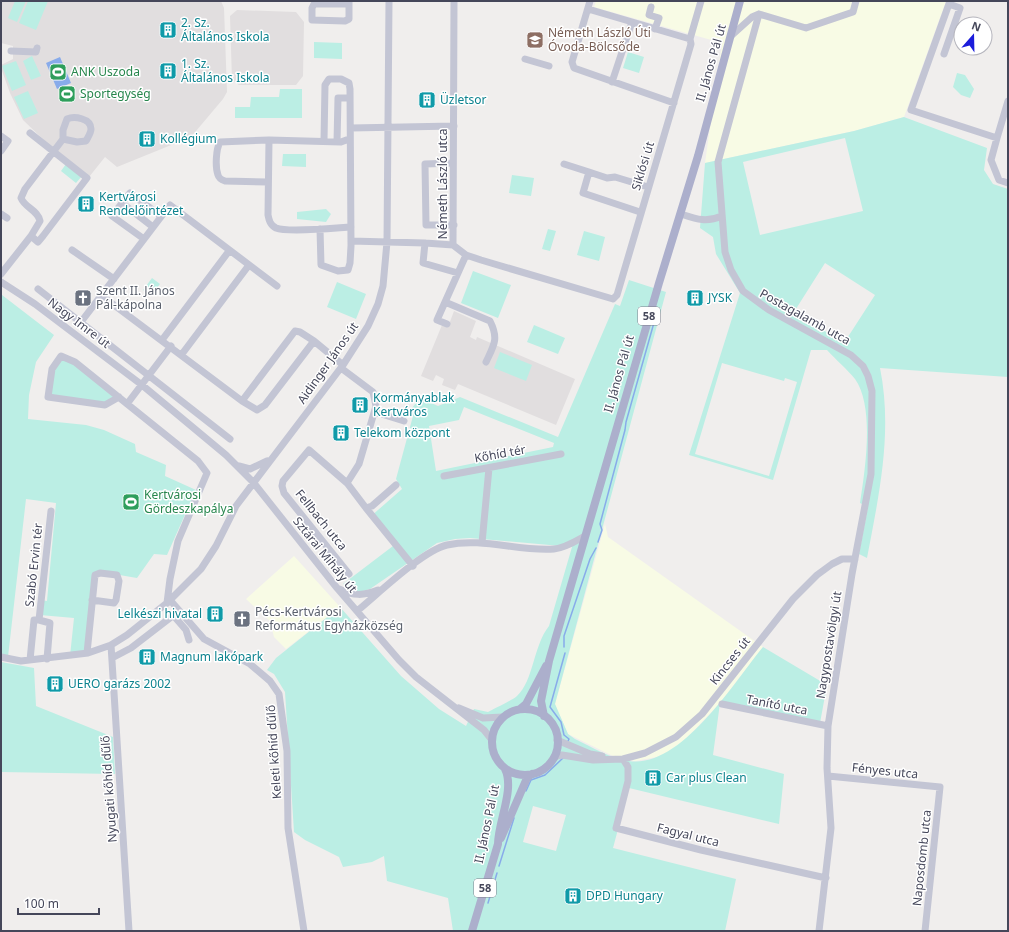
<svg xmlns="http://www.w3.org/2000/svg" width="1009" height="932" font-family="'Noto Sans',sans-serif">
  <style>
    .commercial { fill: #f8fbe5 }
    .education { fill: #e1dedf }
    .green { fill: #bbeee4; fill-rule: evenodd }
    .water { fill: #88abea }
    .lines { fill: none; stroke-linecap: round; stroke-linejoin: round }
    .stream { stroke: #88abea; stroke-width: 1.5 }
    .minor { stroke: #c3c5d4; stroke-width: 7 }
    .major { stroke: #acafcc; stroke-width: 8 }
    .labels { text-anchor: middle; stroke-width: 3; stroke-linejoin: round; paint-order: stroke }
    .shield { fill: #fff; stroke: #7d7e8c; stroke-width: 1 }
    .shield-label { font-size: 11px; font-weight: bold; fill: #45475a }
    .culture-label { font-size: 12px; fill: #0d838f; stroke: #fff; text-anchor: start }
    .education-label { font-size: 12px; fill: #785e54; stroke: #fff; text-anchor: start }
    .street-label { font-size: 12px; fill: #45475a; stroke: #fff }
    .leisure-label { font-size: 12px; fill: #27864d; stroke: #fff; text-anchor: start }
    .worship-label { font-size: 12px; fill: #5b616d; stroke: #fff; text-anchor: start }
  </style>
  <rect width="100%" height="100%" fill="#f0eeed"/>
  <path class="commercial" d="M 596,1 L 946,1 L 904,117 L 854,131 L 705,163 L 722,43 L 594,7 Z
    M 605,524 L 608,537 L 763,647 L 720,703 L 682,743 L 669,752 L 657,757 L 635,761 L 615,757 L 568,734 L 555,704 Z
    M 294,556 L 340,607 L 286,649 L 274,637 L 270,621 L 246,599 Z"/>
  <path class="education" d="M 1,1 L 221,1 L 224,8 L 227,92 L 223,99 L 191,137 L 117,167 L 105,157 L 89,177 L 49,145 L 23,120 L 10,93 L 1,68 L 1,65 L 13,59 L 13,46 L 1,43 Z
    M 237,10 L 296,12 L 304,22 L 303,76 L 296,85 L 239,85 L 232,80 L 230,16 Z
    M 454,311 L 476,321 L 470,337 L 476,340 L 477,337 L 575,379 L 556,425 L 458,384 L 455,390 L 442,385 L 444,379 L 436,375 L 433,381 L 421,376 L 442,325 L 448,327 Z"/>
  <path class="green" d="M 15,1 L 26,1 L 17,22 L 8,18 Z
    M 28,1 L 48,1 L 36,30 L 19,23 Z
    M 314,42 L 342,43 L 342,59 L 314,58 Z
    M 628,52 L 644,57 L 639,73 L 623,68 Z
    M 32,56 L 41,76 L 31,80 L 23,61 Z
    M 16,61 L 26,85 L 12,91 L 2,66 Z
    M 957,73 L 965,75 L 974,89 L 970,98 L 961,95 L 953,87 Z
    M 280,89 L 302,89 L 302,118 L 235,118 L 235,107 L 250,107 L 251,97 L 279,97 Z
    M 28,91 L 38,113 L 24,119 L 14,97 Z
    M 904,117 L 987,148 L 984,170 L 993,184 L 1008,189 L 1008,377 L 880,368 C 893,432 879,495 867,558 L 859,554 L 868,507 L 860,503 C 865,470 875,407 855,379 C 847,369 836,360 827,350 L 811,350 L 773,480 L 689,455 L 740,293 L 716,254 L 713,237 L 700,228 L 705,163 L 854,131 ZM 845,138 L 863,211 L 760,235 L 743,162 ZM 825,263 L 875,295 L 844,343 L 794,312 ZM 722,363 L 784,381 L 785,378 L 797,382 L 769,476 L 695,454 Z
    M 283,154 L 306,154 L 306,167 L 282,166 Z
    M 66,164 L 82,176 L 76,183 L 61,171 Z
    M 512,175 L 534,178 L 531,196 L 509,193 Z
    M 326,209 L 331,214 L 326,222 L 297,219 L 297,212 Z
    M 548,229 L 556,231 L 550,251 L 542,249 Z
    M 584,231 L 605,237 L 599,261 L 577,255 Z
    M 473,271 L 511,285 L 498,318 L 461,303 Z
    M 152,278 L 160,284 L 151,296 L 143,290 Z
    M 629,280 L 666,292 L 555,704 L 568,734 L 575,739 C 592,747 611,759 629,761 C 681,769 734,682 763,647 L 827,685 L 820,723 L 720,703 L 713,755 L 784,774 L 779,824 L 629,788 L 613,848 L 736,879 L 725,931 L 453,931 L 448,898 L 387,881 L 384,856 L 372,862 L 343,867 L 339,857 L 305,840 L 294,832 L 285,692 L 274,674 L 267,670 L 276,658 L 340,607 L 401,676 L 439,709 L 466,726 L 474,709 L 488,712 C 492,710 516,698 517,696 C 534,680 533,646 549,626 L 572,547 L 470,538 L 455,539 L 437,543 L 370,589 L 359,592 L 343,584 L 393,546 L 370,517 L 402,489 L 396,479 L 413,416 L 408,413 L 420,398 L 438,406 L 460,397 L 558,437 L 615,304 L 620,306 ZM 464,407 L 554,443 L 553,447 L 436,471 L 429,426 L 459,420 ZM 533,806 L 566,815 L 556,851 L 523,842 Z
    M 337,282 L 366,294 L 356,319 L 327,307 Z
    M 2,295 L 54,335 L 36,362 L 29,395 L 28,419 L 86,425 L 104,430 L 135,444 L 136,452 L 166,465 L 165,476 L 196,490 L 167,555 L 154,554 L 137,578 L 96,571 L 87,653 L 70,656 L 74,618 L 40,615 L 41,600 L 47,601 L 56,503 L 26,499 L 8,657 L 1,656 Z
    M 534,325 L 565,338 L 558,354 L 527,342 Z
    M 500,352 L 532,365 L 526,381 L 494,368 Z
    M 61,357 L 66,358 L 118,397 L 105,404 L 49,397 L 53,369 Z
    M 1,662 L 34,668 L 36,706 L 113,737 L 115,774 L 1,772 Z"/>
  <path class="water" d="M 60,57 L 71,83 L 57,89 L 46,63 Z"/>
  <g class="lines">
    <path class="stream" d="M 598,542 L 602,530 L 600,524 L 625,430 L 626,422 L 655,319
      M 564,647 L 564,636 L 590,559 L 596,548
      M 565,653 L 550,707 L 561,722 L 564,735 L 569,739 L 568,741
      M 526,791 L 531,780 L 545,775 L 563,758
      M 499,866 L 514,818
      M 488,903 L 497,873"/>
    <path class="minor" d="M 349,1 L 349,19 L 345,21 L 312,20 L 312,8 L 314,4 L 349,4
      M 454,1 L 453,245 L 466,255 L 481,260 L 613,299 L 617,295 L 691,44 L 690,39 L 588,9
      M 590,1 L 572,62 L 574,68 L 674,103
      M 950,1 L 911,110 L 997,138 L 1008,101
      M 651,7 L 649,15 L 659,18 L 655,29
      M 759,14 L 718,162 L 725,252 L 731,270 L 743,291 L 769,310 L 851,355 L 863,366 L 868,376 L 872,391 L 871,474 L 852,574 L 828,726 L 827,768 L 831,828 L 819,931
      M 731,36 L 752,17 L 759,14 L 806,28 L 853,12 L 856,1
      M 690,39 L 701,1
      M 11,51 L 36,52 L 37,48
      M 944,54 L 960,8 L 949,4
      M 525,59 L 549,66
      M 612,82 L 632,22
      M 351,128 L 454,126
      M 1,136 L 8,141 L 1,151
      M 997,138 L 991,160 L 999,180 L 1008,183
      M 269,140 L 268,215 C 269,220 270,225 276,228 C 288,233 335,228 351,227
      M 337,142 L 338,98 L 350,98
      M 453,163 L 425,164 L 426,225 L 454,225
      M 564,164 L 589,172
      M 268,182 L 225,181 C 222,180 219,179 218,175 C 215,167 216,149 220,142 L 269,140 L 341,142 L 349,139
      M 122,203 L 153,227
      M 640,212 L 583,193 L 589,172 L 607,178 L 615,177 L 648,187
      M 1,214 L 7,218
      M 681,214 C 696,219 706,223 722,216
      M 320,229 L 321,265 L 338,271 L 348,270 L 350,263 L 351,246 L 350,89 L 349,83 L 341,79 L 329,79 L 325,85 L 324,141
      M 31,236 L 40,221 C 38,210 25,208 21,198 L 25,189 L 63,139 L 77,142 L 86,141 C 88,137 91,133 91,129 C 91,118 74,116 67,119 L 63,130 L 63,139
      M 144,239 L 112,216 L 130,193 L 161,216
      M 351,241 L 425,243 L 453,245
      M 425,243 L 423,263 L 458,273
      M 72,250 L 114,279
      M 1,274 L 31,236 L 38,242 L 43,236 L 87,178 L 30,133
      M 1,282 L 35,304 L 142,385 L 226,455 L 253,482 L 337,588 L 399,660 L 416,677 L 484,730 L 492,740
      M 38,289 L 230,439
      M 102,296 L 242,401 L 257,410 L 265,405 L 314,341 L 343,365
      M 445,302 L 490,321 C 499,339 494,345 486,362
      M 81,322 L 170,205 L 277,286
      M 447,324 L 437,320 L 466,255
      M 162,340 L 229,251
      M 182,354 L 249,265
      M 341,368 L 373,392 L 376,406 L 359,464 L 347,483
      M 119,397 L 105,405 L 48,397 L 52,369 L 61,356 L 75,362 L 198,461 L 207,473 L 178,541 L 170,579 L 167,603
      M 242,401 L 295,331 L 300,332 L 314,341
      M 127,404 L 171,346
      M 375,412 L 404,421
      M 239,466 L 250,469 L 267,461
      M 444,476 L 561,454
      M 366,508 L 413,566
      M 482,543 L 489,468
      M 349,574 L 284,493 L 282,486 L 283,481 L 309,450 L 347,483 L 366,508 L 372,506 L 396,485
      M 339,589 C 354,596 363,596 378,590
      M 170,600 L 204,639 L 250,664 L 270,681 L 279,694 L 287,751 L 288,828 L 304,931
      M 357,611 C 378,594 422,551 447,545 C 482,537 520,552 554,549 C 565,548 576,541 585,536
      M 173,615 L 186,630 L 189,640
      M 39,620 L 50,623 L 47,659
      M 111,645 L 129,931
      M 87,653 L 95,575 L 100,573 L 117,575 L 119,581 L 116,600 L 114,603 L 92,600
      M 1,657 L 21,661 L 88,653 L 111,645 L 127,635 L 167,603 L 201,569 L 216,546 L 236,506 L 343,365 L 368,326 L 378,304 L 383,286 L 387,242 L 389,1
      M 112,658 L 131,648 L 179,611
      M 30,660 L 34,620 L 39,620 L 51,511
      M 722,704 L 828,726
      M 459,708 L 483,718 L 503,717
      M 557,740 L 590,754 L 602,756
      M 623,759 L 628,767 L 628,781 L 616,828 L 701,850 L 826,878
      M 552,760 L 557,756 L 562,755 L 593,760 L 623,759 L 645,753 L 676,737 L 702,714 L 793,599 L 817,575 L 832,564 L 842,559 L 855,559
      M 828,776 L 940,787 L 925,931"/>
    <path class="major" d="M 520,709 L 526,704 L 546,666
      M492 742a33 33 0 1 1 66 0a33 33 0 1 1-66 0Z
      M 544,716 L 541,701 L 549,661 L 659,283 L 698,156 L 740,1
      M 501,838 L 527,778 L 532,774
      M 472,931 L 498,844 C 498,822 515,789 505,769"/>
  </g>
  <defs>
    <g id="building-square" transform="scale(0.9)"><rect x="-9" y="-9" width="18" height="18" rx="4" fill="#0f9aa8" stroke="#fff"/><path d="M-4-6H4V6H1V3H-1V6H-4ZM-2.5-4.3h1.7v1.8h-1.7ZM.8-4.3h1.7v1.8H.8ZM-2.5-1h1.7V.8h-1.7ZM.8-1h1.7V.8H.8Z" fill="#fff"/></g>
    <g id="school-square" transform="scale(0.9)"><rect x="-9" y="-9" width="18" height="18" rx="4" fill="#8d6e63" stroke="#fff"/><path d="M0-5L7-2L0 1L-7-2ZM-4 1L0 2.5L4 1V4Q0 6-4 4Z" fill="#fff"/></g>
    <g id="stadium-square" transform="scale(0.9)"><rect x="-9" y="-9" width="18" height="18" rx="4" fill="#2e9e5b" stroke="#fff"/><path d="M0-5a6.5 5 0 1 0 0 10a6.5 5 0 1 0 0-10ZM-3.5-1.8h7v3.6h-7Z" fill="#fff"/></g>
    <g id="church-square" transform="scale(0.9)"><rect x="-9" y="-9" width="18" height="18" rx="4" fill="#6b7280" stroke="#fff"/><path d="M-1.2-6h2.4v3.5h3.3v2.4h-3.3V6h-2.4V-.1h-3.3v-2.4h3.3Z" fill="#fff"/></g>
  </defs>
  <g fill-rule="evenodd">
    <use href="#building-square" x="168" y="30"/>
    <use href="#school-square" x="535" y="40"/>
    <use href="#building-square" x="168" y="71"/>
    <use href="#stadium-square" x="58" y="72"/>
    <use href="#stadium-square" x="67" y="94"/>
    <use href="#building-square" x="427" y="100"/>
    <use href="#building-square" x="147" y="139"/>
    <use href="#building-square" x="86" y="204"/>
    <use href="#church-square" x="83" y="298"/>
    <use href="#building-square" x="695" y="298"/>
    <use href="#building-square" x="360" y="405"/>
    <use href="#building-square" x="341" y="433"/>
    <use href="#stadium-square" x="131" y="502"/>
    <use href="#building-square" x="215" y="614"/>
    <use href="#church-square" x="242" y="619"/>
    <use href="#building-square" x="147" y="657"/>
    <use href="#building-square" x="55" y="684"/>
    <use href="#building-square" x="653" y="778"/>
    <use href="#building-square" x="573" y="896"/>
  </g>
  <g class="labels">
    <g class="shield">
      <rect x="638" y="307" width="22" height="18" rx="3"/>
      <rect x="474" y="879" width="22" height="18" rx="3"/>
    </g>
    <g class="shield-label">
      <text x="649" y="320">58</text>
      <text x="485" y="892">58</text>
    </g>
    <g class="culture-label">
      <text x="181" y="27">2. Sz.<tspan x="181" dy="14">Általános Iskola</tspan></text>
      <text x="181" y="68">1. Sz.<tspan x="181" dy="14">Általános Iskola</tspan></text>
      <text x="440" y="104">Üzletsor</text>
      <text x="160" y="143">Kollégium</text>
      <text x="99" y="201">Kertvárosi<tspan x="99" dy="14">Rendelőintézet</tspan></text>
      <text x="708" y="302">JYSK</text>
      <text x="373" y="402">Kormányablak<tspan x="373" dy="14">Kertváros</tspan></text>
      <text x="354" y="437">Telekom központ</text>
      <text x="202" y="618" text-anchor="end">Lelkészi hivatal</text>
      <text x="160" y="661">Magnum lakópark</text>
      <text x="68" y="688">UERO garázs 2002</text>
      <text x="666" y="782">Car plus Clean</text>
      <text x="586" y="900">DPD Hungary</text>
    </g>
    <g class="education-label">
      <text x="548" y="37">Németh László Úti<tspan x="548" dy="14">Óvoda-Bölcsőde</tspan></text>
    </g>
    <g class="street-label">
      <text transform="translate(711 63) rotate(-74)" y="4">II. János Pál út</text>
      <text transform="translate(643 166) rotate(-73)" y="4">Siklósi út</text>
      <text transform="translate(443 184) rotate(-90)" y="4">Németh László utca</text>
      <text transform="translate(805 317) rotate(29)" y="4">Postagalamb utca</text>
      <text transform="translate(79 323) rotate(37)" y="4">Nagy Imre út</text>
      <text transform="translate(328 363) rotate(-55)" y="4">Aidinger János út</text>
      <text transform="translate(619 374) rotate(-74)" y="4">II. János Pál út</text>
      <text transform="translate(500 454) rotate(-10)" y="4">Kőhíd tér</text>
      <text transform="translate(321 520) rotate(51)" y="4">Fellbach utca</text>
      <text transform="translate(325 555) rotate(51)" y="4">Sztárai Mihály út</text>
      <text transform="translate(34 565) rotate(-84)" y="4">Szabó Ervin tér</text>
      <text transform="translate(829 645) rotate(-81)" y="4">Nagypostavölgyi út</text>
      <text transform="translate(730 661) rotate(-52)" y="4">Kincses út</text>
      <text transform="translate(777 705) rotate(11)" y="4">Tanító utca</text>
      <text transform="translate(274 752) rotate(-94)" y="4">Keleti kőhíd dűlő</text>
      <text transform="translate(885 771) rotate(6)" y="4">Fényes utca</text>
      <text transform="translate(109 789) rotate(-94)" y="4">Nyugati kőhíd dűlő</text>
      <text transform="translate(487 824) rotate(-78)" y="4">II. János Pál út</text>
      <text transform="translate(688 835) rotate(14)" y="4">Fagyal utca</text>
      <text transform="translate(922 858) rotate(-84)" y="4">Naposdomb utca</text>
    </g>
    <g class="leisure-label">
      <text x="71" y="76">ANK Uszoda</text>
      <text x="80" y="98">Sportegység</text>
      <text x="144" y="499">Kertvárosi<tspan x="144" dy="14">Gördeszkapálya</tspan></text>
    </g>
    <g class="worship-label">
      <text x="96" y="295">Szent II. János<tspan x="96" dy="14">Pál-kápolna</tspan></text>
      <text x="255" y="616">Pécs-Kertvárosi<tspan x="255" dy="14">Református Egyházközség</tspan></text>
    </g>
  </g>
  <rect width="1009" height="932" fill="none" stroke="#45475a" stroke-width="4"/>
  <g transform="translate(973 36) rotate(20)"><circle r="19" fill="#ffffff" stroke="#b5b5bd"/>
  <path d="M0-3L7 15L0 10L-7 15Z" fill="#1b1cdb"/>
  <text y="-6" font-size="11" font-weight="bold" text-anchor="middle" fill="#45475a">N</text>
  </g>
  <path d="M18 908v6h81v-6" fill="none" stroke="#45475a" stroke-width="2"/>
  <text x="24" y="908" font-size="12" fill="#45475a" stroke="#ffffff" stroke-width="3" paint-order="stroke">100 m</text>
</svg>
